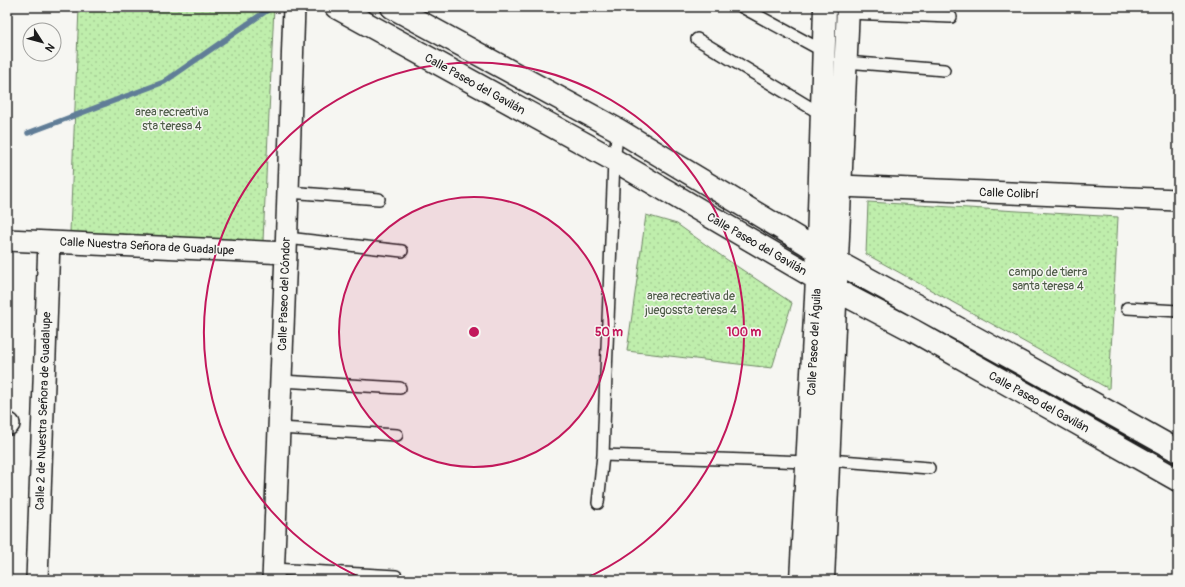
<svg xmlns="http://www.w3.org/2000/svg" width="1185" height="587" font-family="Pangolin,sans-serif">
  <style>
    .park { fill: url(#park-dots); stroke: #6e8564 }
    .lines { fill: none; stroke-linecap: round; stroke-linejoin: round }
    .stream { stroke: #607d97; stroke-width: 5.5 }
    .lane-casing { stroke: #1c1c1c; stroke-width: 14 }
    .street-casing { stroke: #1c1c1c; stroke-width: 24 }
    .secondary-casing { stroke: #1c1c1c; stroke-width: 25 }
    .lane { stroke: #f6f6f2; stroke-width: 11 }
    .street { stroke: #f6f6f2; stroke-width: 21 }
    .secondary { stroke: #f6f6f2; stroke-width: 22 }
    .ring { fill: none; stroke: #c2185b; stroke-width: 2 }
    .labels { text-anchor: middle; stroke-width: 3; stroke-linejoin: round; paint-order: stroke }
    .street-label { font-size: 12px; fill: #1c1c1c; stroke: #f6f6f2 }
    .park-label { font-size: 12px; fill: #4d5b47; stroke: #f6f6f2 }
    .centre { fill: #c2185b; stroke: #f6f6f2; stroke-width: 2 }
    .ring-label { font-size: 12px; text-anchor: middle; font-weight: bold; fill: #c2185b; stroke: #f6f6f2; stroke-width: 3; stroke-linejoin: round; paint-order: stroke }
  </style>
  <defs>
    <pattern id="park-dots" width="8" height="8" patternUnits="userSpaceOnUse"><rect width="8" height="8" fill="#bfeeac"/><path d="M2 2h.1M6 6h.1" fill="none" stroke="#a4cc93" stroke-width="1.8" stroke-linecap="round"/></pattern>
  </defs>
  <rect width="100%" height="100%" fill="#f6f6f2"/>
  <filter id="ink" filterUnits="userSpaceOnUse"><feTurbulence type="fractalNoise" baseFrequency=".025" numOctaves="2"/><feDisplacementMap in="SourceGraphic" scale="8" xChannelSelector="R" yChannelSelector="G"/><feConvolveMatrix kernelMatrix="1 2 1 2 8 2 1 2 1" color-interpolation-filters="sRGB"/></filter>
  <g filter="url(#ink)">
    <path class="park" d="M 79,7 L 274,7 L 263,241 L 70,232 Z
      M 868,202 L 1118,217 L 1109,389 L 866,254 Z
      M 646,215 L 677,224 L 723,257 L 792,303 L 772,368 L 627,351 Z"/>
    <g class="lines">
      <path class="stream" d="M 28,133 L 164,82 L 272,7"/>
      <g class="lane-casing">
        <path id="lane" d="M 742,7 L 823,51
          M 847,13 L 951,17
          M 697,39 L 821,114
          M 846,62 L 944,70
          M 288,192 L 379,199
          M 287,238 L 402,251
          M 1127,308 L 1178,311
          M 281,381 L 400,388
          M 279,428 L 397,435
          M 603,455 L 807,462
          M 829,460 L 929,468
          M 598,503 L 603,455 L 614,160 L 618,130
          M 273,569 L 396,576"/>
      </g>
      <g class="street-casing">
        <path id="street" d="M 840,186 L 1178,200
          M 7,240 L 286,253
          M 7,424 L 9,424
          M 37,580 L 49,242
          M 273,580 L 286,253 L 294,7"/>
      </g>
      <g class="secondary-casing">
        <path id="secondary" d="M 336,7 L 614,160 L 836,290 L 914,331 L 1178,480
          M 392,7 L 618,130 L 837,262 L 1030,368 L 1178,451
          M 801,580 L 817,279 L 825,7
          M 823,580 L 848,7"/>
      </g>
      <use href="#lane" class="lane"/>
      <use href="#street" class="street"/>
      <use href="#secondary" class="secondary"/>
    </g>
  </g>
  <circle cx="474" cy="332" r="135" fill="#c2185b" fill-opacity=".12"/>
  <g class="ring">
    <circle cx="474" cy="332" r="135"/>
    <path d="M366 580A270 270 0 1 1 582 580"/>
  </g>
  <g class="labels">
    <g class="street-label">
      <text transform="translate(475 84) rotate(29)" y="4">Calle Paseo del Gavilán</text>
      <text transform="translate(1009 193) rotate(2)" y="4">Calle Colibrí</text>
      <text transform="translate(757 244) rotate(30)" y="4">Calle Paseo del Gavilán</text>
      <text transform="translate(147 246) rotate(3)" y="4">Calle Nuestra Señora de Guadalupe</text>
      <text transform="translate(284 294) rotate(-88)" y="4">Calle Paseo del Cóndor</text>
      <text transform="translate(814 342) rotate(-87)" y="4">Calle Paseo del Águila</text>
      <text transform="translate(1039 402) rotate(29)" y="4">Calle Paseo del Gavilán</text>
      <text transform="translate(43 411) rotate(-88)" y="4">Calle 2 de Nuestra Señora de Guadalupe</text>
    </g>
    <g class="park-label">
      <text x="172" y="116">area recreativa<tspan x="172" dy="14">sta teresa 4</tspan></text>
      <text x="1048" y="276">campo de tierra<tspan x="1048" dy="14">santa teresa 4</tspan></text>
      <text x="691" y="300">area recreativa de<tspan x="691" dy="14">juegossta teresa 4</tspan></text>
    </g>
  </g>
  <circle cx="474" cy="332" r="6" class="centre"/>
  <g class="ring-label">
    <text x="609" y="336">50 m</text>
    <text x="744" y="336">100 m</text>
  </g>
  <rect width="1185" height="587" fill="none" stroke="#f6f6f2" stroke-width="24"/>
  <rect x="12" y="12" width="1161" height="563" fill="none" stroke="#1c1c1c" stroke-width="1.5" filter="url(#ink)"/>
  <g transform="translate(42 42) rotate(126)"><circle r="19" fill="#f6f6f2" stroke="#9f9f9c"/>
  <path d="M0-3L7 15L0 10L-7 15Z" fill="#1c1c1c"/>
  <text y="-6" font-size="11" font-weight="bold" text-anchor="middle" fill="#1c1c1c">N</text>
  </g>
</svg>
